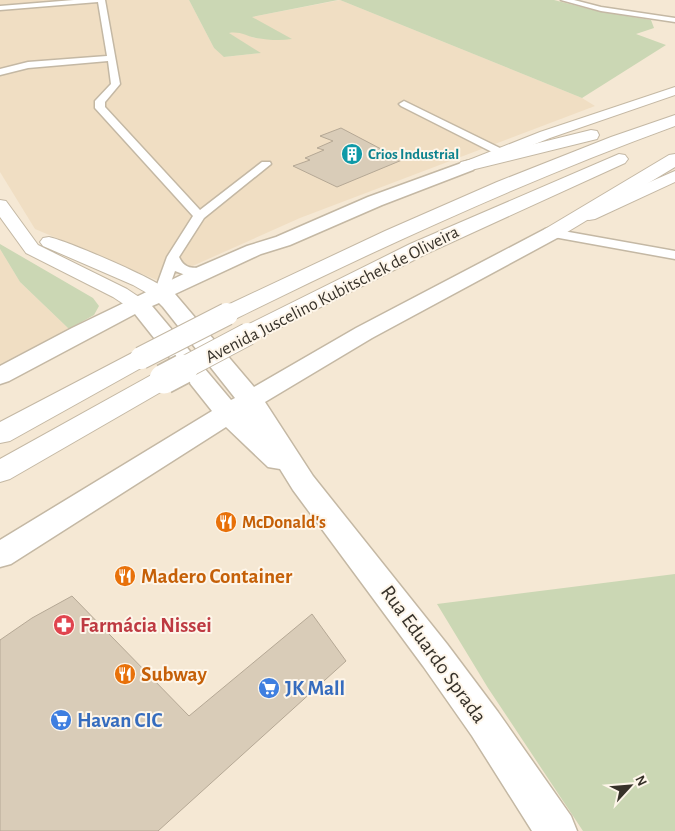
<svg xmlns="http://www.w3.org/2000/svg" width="675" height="831" font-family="'Alegreya Sans',sans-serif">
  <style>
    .built { fill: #f0dec3 }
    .green { fill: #cbd7b4 }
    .building { fill: #d9ccb8; stroke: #b5a895 }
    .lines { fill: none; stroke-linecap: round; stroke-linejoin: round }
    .street-casing { stroke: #c4b8a4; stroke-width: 3 }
    .secondary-casing { stroke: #c4b8a4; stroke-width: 2 }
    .primary-casing { stroke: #c4b8a4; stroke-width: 3 }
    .highway-casing { stroke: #c4b8a4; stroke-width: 2 }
    .street { fill: #fff; fill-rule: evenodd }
    .secondary { fill: #fff; fill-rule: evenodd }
    .primary { fill: #fff; fill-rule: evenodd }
    .highway { fill: #fff; fill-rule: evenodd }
    .highway-bridge-far1-casing { stroke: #c4b8a4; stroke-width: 24; stroke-linecap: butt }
    .highway-bridge-casing { stroke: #c4b8a4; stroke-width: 32; stroke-linecap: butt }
    .highway-bridge-far1 { stroke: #fff; stroke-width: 22 }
    .highway-bridge { stroke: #fff; stroke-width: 29 }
    .labels { text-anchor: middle; stroke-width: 4; stroke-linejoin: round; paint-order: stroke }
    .far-culture-label { font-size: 15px; font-weight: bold; fill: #0d838f; stroke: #fef6ea; text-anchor: start }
    .street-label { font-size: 18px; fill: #37322a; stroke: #fef6ea }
    .food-label { font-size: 18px; font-weight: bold; fill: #c56008; stroke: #fef6ea; text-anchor: start }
    .near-food-label { font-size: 21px; font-weight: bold; fill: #c56008; stroke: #fef6ea; text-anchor: start }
    .near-health-label { font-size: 21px; font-weight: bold; fill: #be3a42; stroke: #fef6ea; text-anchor: start }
    .near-street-label { font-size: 21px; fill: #37322a; stroke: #fef6ea }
    .near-shop-label { font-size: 21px; font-weight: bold; fill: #366cbe; stroke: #fef6ea; text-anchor: start }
  </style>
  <rect width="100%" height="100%" fill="#f5e8d4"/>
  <path class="built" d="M 0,0 L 189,0 L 214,48 L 225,57 L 260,53 L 228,33 L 239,31 L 254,38 L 291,39 L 251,17 L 340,0 L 582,98 L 595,106 L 300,218 L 159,281 L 35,229 L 0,172 Z
    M 0,249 L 20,282 L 69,329 L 0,364 Z"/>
  <path class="green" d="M 189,0 L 338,0 L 252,17 L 292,39 C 280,41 268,40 256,38 C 246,36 240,31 229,33 L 261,53 L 224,57 L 214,48 Z
    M 340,0 L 554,0 L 597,11 L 651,20 L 654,28 L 636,34 L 666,45 L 582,98 Z
    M 0,244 L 93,298 L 99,306 L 94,315 L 69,329 L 20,282 L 0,249 Z
    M 675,574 L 675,831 L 583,831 L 488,688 L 437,604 Z"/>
  <path class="building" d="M 341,128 L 402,160 L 337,187 L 293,166 L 310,160 L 305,158 L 324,150 L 317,148 L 333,141 L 320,136 Z
    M 72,596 L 189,716 L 312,614 L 346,661 L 158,831 L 0,831 L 0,640 L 32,618 Z"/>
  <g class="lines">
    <g class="street-casing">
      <path id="street" d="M 74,0 L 105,0 L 120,84 L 105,102 L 105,107 L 200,210 L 262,162 L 270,162 L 271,164 L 204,218 L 179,257 C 186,272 195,266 208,269 L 210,272 L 208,275 L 188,276 L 175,271 L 166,296 L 156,296 L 154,293 L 167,257 L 193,216 L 95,108 L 95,101 L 111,84 L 108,61 L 28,68 L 0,75 L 0,69 L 28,62 L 107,56 L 98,2 L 0,10 L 0,6 Z
        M 561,0 L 574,0 L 601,7 L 675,18 L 675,22 L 601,11 Z
        M 404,101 L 504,150 L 505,152 L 500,155 L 496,154 L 401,106 L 399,104 Z
        M 552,229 L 675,251 L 675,259 L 548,236 L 546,233 L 548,230 Z"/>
    </g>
    <g class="secondary-casing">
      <path id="secondary" d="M 675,87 L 675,95 L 550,138 L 476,168 L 464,168 L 462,165 L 464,162 L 540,132 Z
        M 675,171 L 675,182 L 595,219 L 589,220 L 583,219 L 580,215 L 583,211 Z
        M 0,200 L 6,201 L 38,245 L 127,289 L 145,301 L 148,305 L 145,309 L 138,311 L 131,309 L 113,297 L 26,253 L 0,217 Z
        M 49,237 C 67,241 162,281 171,293 L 168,297 L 161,299 L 154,297 L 133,285 L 43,246 L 40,242 L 43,238 Z"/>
    </g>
    <g class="primary-casing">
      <path id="primary" d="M 467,161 L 473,162 L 476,166 L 473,170 L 382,205 L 290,245 L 261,254 L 175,294 L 254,387 L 356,328 L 545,229 L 552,227 L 559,229 L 562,233 L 559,237 L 372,338 L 265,402 L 313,476 L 447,644 L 498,712 L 571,816 L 577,831 L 532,831 L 472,736 L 423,666 L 293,490 L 280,469 L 268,467 L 226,427 L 11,564 L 0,567 L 0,540 L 212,411 L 135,314 L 9,381 L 0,384 L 0,366 L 72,328 L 196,268 L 247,246 L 276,237 L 368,197 ZM 159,303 L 163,307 L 235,398 L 231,400 L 152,306 Z"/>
    </g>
    <g class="highway-casing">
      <path id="highway" d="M 675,115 L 675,126 C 524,181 379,248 235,319 L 227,321 L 219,319 L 215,314 L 219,309 L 385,231 L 497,182 L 611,137 Z
        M 591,130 L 597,131 L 599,135 L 597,139 L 467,171 L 461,170 L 458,166 L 461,162 Z
        M 619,154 L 625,155 L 628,159 L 625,163 L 426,254 L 257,339 L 248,341 L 239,339 L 236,334 L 239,329 L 410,244 Z
        M 675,154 L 675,167 L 559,237 L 552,239 L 545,237 L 542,233 L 545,229 L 669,155 Z
        M 141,350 L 150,353 L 154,358 L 150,363 L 10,441 L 0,443 L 0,422 L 132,353 Z
        M 164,371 L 173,373 L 177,379 L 173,385 L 10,479 L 0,482 L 0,459 L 155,373 Z"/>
    </g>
    <use href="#street" class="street"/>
    <use href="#secondary" class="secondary"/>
    <use href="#primary" class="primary"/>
    <use href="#highway" class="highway"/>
    <g class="highway-bridge-far1-casing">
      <path id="highway-bridge-far1" d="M 141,358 L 227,314
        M 180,370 L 248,334"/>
    </g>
    <g class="highway-bridge-casing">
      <path id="highway-bridge" d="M 164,379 L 183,369"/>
    </g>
    <use href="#highway-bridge-far1" class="highway-bridge-far1"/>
    <use href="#highway-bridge" class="highway-bridge"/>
  </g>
  <defs>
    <g id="building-disc" transform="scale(1.125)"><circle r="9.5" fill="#0f9aa8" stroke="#fef6ea"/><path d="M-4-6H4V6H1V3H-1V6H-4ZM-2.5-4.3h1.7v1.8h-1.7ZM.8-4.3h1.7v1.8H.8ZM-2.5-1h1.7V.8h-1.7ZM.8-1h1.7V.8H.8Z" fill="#fff"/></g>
    <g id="restaurant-disc" transform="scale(1.125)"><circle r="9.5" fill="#e8710a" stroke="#fef6ea"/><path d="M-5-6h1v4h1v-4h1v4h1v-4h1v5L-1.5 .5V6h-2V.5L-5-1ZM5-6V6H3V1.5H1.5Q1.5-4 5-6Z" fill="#fff"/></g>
    <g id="pharmacy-disc" transform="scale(1.125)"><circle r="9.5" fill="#e0444e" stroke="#fef6ea"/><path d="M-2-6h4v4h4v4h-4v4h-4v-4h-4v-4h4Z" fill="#fff"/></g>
    <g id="supermarket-disc" transform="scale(1.125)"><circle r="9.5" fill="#3f7fe0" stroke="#fef6ea"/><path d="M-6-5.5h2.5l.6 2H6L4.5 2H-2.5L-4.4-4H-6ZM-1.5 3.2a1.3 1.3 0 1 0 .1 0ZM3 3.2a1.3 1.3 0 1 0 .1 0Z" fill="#fff"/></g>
  </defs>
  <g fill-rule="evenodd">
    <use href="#building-disc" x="352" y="154"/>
    <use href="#restaurant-disc" x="226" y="522"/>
    <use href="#restaurant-disc" x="125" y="576"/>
    <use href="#pharmacy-disc" x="64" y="625"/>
    <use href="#restaurant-disc" x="125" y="674"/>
    <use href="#supermarket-disc" x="269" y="688"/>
    <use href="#supermarket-disc" x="61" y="720"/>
  </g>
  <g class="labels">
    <g class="far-culture-label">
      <text x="368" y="159">Crios Industrial</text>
    </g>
    <g class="street-label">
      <text transform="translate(332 294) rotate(-27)" y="6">Avenida Juscelino Kubitschek de Oliveira</text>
    </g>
    <g class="food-label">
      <text x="242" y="528">McDonald's</text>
    </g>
    <g class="near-food-label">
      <text x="141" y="583">Madero Container</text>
      <text x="141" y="681">Subway</text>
    </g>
    <g class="near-health-label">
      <text x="80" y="632">Farmácia Nissei</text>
    </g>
    <g class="near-street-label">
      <text transform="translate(434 654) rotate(54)" y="7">Rua Eduardo Sprada</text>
    </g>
    <g class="near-shop-label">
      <text x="285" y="695">JK Mall</text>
      <text x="77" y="727">Havan CIC</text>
    </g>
  </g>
  <g transform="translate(630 786) rotate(64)" stroke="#fef6ea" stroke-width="4" paint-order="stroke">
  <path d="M0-4L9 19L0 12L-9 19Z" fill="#37322a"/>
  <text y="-8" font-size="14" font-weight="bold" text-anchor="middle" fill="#37322a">N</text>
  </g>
</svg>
